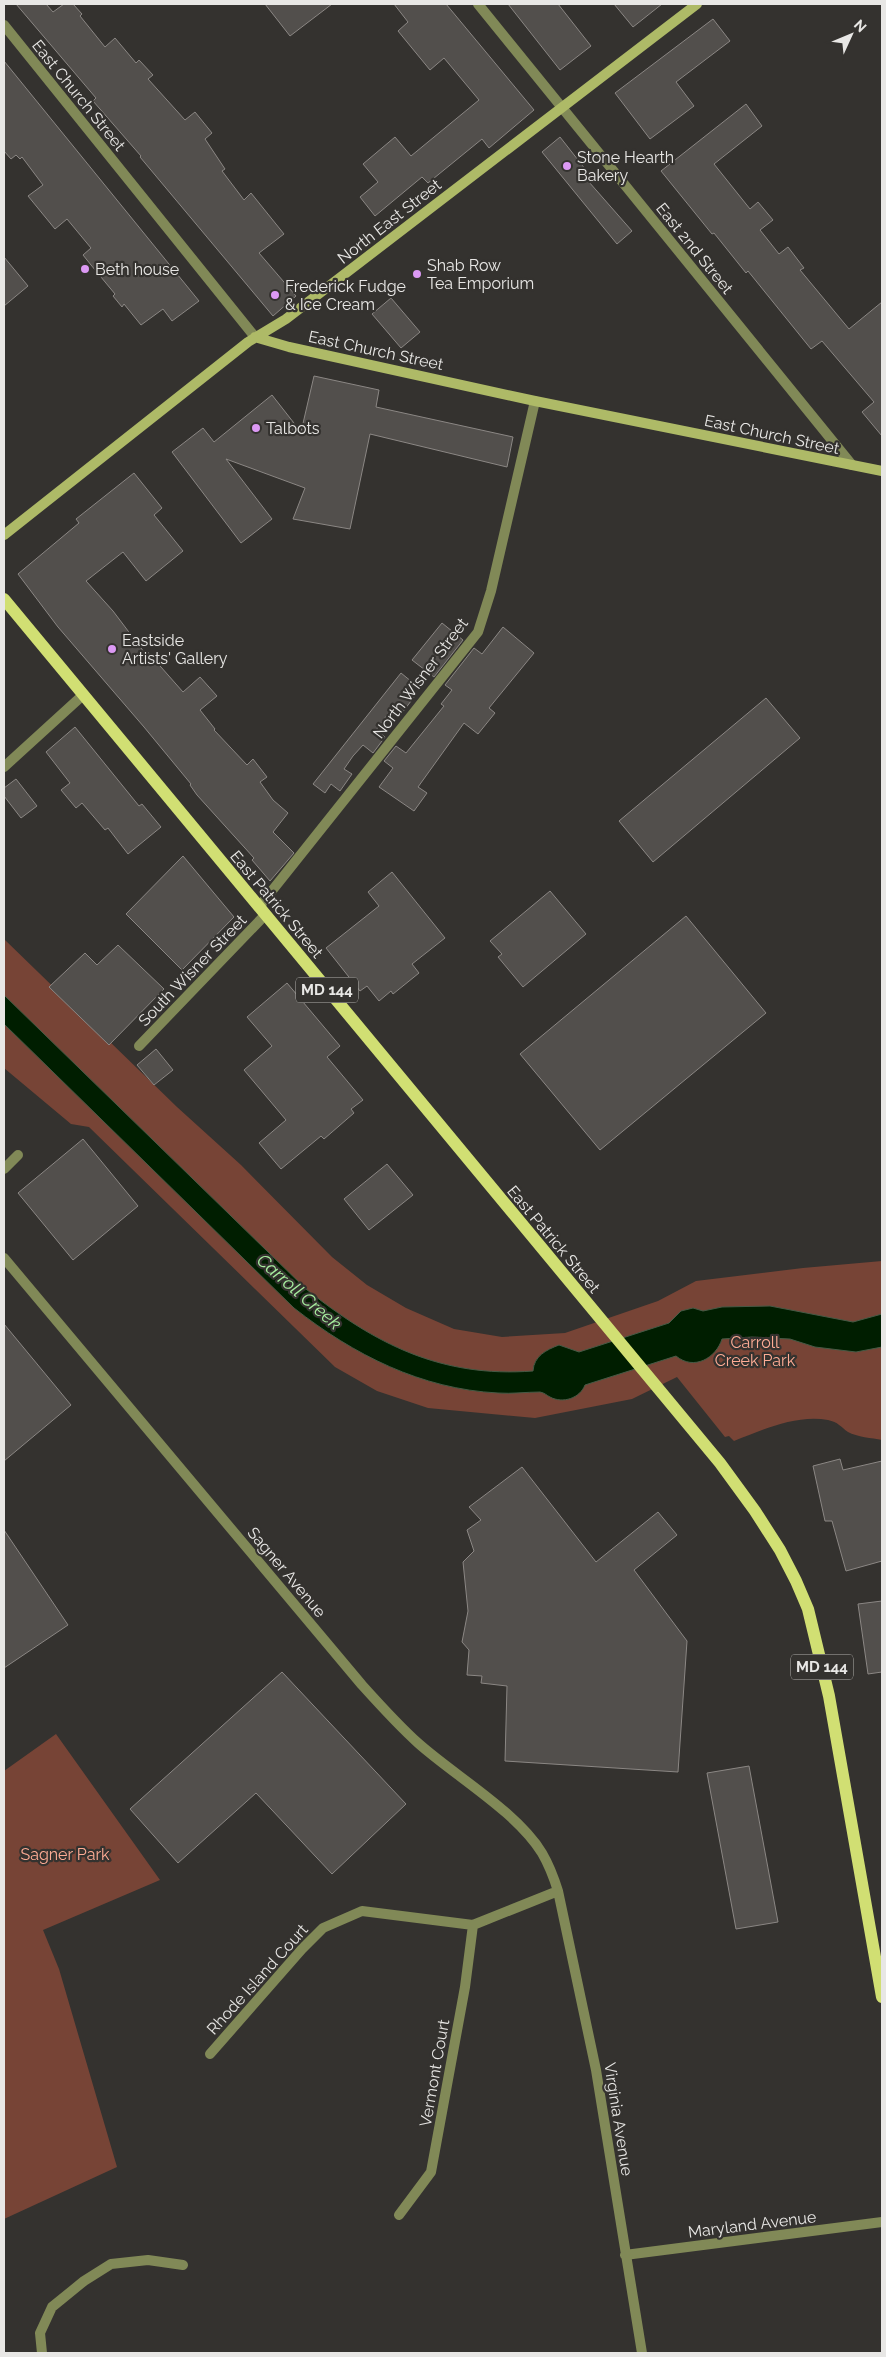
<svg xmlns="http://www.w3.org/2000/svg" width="886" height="2357" font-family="Raleway,sans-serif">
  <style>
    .green { fill: #774436 }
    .water { fill: #001e00; stroke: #465a45 }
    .building { fill: #524f4c; stroke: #8b8784 }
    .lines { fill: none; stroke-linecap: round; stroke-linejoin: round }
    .minor { stroke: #818957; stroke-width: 10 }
    .tertiary { stroke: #818957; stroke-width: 10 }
    .secondary { stroke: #aeba67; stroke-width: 10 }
    .primary { stroke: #d1df73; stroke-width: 12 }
    .poi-dot { fill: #dc99f4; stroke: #34322f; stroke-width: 2 }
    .labels { text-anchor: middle; stroke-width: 4.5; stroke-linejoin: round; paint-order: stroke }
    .shield { fill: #34322f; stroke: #b2b1ae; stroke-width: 1 }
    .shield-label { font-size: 15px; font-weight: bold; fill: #e8e7e5 }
    .street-label { font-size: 16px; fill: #e8e7e5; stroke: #34322f }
    .poi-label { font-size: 16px; fill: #e8e7e5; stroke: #34322f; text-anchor: start }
    .park-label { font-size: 16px; fill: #feac95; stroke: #34322f }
    .water-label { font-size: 18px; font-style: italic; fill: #a7ee9f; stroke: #34322f }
  </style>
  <rect width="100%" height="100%" fill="#34322f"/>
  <path class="green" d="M 4,939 L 177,1107 L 241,1165 L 332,1257 L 367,1285 L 406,1308 L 454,1329 L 502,1337 L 565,1333 L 658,1301 L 696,1281 L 803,1268 L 882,1261 L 882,1440 C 872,1438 857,1437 848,1432 C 841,1427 838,1422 828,1420 C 797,1414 762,1430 734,1441 L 729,1436 L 725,1437 L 677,1377 L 632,1399 L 535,1418 L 428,1408 L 377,1391 L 335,1367 L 89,1127 L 71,1124 L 4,1068 Z
    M 56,1734 L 160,1880 L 43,1930 L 59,1969 L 117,2167 L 4,2219 L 4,1771 Z"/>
  <path class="water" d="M 4,995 L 306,1289 C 375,1344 441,1378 533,1371 C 534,1356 546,1350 559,1345 L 579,1352 L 669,1323 L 681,1311 L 693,1308 L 703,1311 L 722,1307 L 770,1306 L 853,1322 L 882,1314 L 882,1347 L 856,1352 L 815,1347 L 790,1339 L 752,1337 L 722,1339 C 716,1358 694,1371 676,1356 L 585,1385 C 580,1398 563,1404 550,1397 C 546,1395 545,1393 540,1392 C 526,1392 512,1394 498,1393 C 421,1389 354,1355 294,1308 L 4,1024 Z"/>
  <path class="building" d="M 16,4 L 46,4 L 53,12 L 64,4 L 73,4 L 82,14 L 80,16 L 105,47 L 115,38 L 136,63 L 139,60 L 153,75 L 148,79 L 185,120 L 195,112 L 212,133 L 205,139 L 225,169 L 222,171 L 244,200 L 251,193 L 284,234 L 259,253 L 296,296 L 273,316 L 140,157 L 141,156 L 93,101 L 96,98 Z
    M 265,4 L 332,4 L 290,36 Z
    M 394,4 L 446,4 L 534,110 L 489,148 L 482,139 L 428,183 L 422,177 L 375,216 L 360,197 L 378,182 L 363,164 L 395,137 L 411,156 L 479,100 L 444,58 L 430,70 L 398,31 L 408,22 Z
    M 508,4 L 558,4 L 591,46 L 560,70 Z
    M 614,4 L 662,4 L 633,27 Z
    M 713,19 L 730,41 L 676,82 L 694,106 L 650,139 L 615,93 Z
    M 4,61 L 199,301 L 172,321 L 163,309 L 141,325 L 124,304 L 122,307 L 113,296 L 115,294 L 91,265 L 83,255 L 91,248 L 67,219 L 55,229 L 28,196 L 43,185 L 22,157 L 20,159 L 16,155 L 11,159 L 4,151 Z
    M 746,104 L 762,126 L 714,164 L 750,209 L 758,202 L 773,220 L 760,230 L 779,254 L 788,247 L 804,268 L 800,270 L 849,329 L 882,302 L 882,436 L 862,412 L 874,402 L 822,341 L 811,349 L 748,271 L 746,273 L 714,233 L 712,234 L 661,171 Z
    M 560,137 L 593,179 L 589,182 L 632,231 L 617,244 L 542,152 Z
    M 4,257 L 28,286 L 4,306 Z
    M 391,298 L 420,332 L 401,348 L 372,314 Z
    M 314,376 L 379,390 L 376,407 L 513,437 L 507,467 L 370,434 L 350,529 L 293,519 L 305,488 L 226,459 L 272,519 L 241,543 L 172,452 L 203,428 L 214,442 L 272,395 L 301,432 Z
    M 134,473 L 162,508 L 154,515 L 183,551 L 146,581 L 123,552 L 86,581 L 113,611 L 144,652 L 146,650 L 183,692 L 200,677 L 217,696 L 200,710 L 215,729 L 214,730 L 247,765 L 253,759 L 267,777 L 260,782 L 273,800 L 288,813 L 273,832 L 294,853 L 270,881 L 252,860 L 254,858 L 197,795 L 190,785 L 191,784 L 144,727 L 58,627 L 18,574 L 79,523 L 76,519 Z
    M 442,623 L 463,640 L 434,677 L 412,660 Z
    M 503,627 L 534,653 L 489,708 L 495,713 L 478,734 L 464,723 L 418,787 L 427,793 L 414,811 L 379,787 L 393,768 L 384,761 L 396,746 L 406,753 L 444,706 L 441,704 L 452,690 L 445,685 L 474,648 L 482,654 Z
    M 401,673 L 412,682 L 405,690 L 414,697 L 402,713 L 393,707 L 376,730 L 385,737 L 373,753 L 363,745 L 353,756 L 344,769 L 352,774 L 340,791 L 331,784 L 325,793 L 313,784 Z
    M 766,698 L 800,738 L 653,862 L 619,821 Z
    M 75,727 L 139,806 L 142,804 L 161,827 L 128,854 L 108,828 L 105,830 L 82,803 L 76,808 L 61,790 L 70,783 L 46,752 Z
    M 16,779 L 37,806 L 21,818 L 4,796 L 4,788 Z
    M 183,856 L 234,917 L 182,970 L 126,914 Z
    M 392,872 L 445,938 L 412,964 L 419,973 L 393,994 L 391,991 L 379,1001 L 367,986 L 360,991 L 326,948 L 379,906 L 368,892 Z
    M 550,891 L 586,934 L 523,987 L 498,957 L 502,954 L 490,941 Z
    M 686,916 L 766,1013 L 600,1150 L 520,1054 Z
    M 118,945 L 164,989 L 109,1045 L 49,987 L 85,953 L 97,965 Z
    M 287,983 L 340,1046 L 327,1057 L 363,1100 L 351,1109 L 354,1113 L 324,1139 L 321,1136 L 281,1169 L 259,1143 L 286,1120 L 244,1070 L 272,1046 L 247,1017 Z
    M 156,1049 L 173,1070 L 154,1085 L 137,1065 Z
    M 83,1139 L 138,1206 L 73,1260 L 18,1193 Z
    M 387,1164 L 413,1195 L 369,1230 L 344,1199 Z
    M 4,1324 L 71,1405 L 4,1461 Z
    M 840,1459 L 843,1470 L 882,1461 L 882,1561 L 846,1571 L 832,1521 L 825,1521 L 813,1466 Z
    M 522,1467 L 596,1562 L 658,1512 L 677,1535 L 634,1570 L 687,1641 L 678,1772 L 505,1761 L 507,1686 L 481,1683 L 482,1676 L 467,1675 L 469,1650 L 462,1642 L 468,1611 L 463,1562 L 474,1551 L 467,1530 L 481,1520 L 469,1507 Z
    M 4,1530 L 68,1625 L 4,1668 Z
    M 882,1601 L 882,1672 L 868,1674 L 858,1604 Z
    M 282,1672 L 406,1804 L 332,1874 L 256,1793 L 178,1863 L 130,1809 Z
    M 749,1766 L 778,1922 L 736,1929 L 707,1773 Z"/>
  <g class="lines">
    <path class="minor" d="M 478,4 L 852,465
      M 4,767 L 83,695
      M 259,907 L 478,632 L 491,591 L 535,401
      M 139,1046 L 265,915
      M 4,1169 L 18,1155
      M 4,1258 L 362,1685 C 380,1705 398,1725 418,1743 C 455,1776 517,1812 542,1853 C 549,1865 554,1878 558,1891 L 596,2070 L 642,2353
      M 210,2054 L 302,1949 L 323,1928 L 362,1911 L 473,1925 L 558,1891
      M 399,2215 L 431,2172 L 465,1987 L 473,1925
      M 625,2255 L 882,2222
      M 42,2353 L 40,2333 L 52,2307 L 84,2281 L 111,2264 L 148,2260 L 183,2265"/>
    <path class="tertiary" d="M 4,25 L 255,337"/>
    <path class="secondary" d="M 255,337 L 289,347 L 535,401 L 882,471
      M 4,535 L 248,342 L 286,319 L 697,4"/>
    <path class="primary" d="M 4,599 L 720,1463 L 755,1511 L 780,1550 L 796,1581 L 808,1609 L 829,1696 L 882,1997"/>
  </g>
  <g class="poi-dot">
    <circle cx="567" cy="166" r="5"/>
    <circle cx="85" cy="269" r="5"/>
    <circle cx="417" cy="274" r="5"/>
    <circle cx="275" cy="295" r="5"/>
    <circle cx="256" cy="428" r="5"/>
    <circle cx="112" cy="649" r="5"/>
  </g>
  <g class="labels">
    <g class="shield">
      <rect x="296" y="977.5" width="62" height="25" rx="4"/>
      <rect x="791" y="1654.5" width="62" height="25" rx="4"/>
    </g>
    <g class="shield-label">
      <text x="327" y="995">MD 144</text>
      <text x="822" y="1672">MD 144</text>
    </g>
    <g class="street-label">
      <text transform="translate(79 95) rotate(51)" y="6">East Church Street</text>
      <text transform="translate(389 221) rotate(-38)" y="6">North East Street</text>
      <text transform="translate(695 248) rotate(51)" y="6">East 2nd Street</text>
      <text transform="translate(376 350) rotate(12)" y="6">East Church Street</text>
      <text transform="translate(772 434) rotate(12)" y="6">East Church Street</text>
      <text transform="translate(420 678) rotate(-53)" y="6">North Wisner Street</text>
      <text transform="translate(277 904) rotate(50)" y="6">East Patrick Street</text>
      <text transform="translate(192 970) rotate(-46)" y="6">South Wisner Street</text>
      <text transform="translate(554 1239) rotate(50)" y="6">East Patrick Street</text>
      <text transform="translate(287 1572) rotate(50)" y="6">Sagner Avenue</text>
      <text transform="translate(257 1979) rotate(-48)" y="6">Rhode Island Court</text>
      <text transform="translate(434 2073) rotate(-80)" y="6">Vermont Court</text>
      <text transform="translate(619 2119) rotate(81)" y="6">Virginia Avenue</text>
      <text transform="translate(752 2224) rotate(-7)" y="6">Maryland Avenue</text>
    </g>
    <g class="poi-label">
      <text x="577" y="163">Stone Hearth<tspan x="577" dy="18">Bakery</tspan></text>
      <text x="427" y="271">Shab Row<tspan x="427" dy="18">Tea Emporium</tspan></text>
      <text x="95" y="275">Beth house</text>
      <text x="285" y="292">Frederick Fudge<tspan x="285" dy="18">&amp; Ice Cream</tspan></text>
      <text x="266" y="434">Talbots</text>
      <text x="122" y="646">Eastside<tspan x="122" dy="18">Artists' Gallery</tspan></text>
    </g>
    <g class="park-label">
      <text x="755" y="1348">Carroll<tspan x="755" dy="18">Creek Park</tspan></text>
      <text x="65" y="1860">Sagner Park</text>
    </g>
    <g class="water-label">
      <text transform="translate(299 1292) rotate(41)" y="6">Carroll Creek</text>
    </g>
  </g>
  <rect width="886" height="2357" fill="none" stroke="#e8e7e5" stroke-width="10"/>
  <g transform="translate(851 35) rotate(46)" stroke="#34322f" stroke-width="4" paint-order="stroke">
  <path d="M0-4L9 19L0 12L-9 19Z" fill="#e8e7e5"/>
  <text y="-8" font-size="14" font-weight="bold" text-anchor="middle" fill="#e8e7e5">N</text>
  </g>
</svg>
